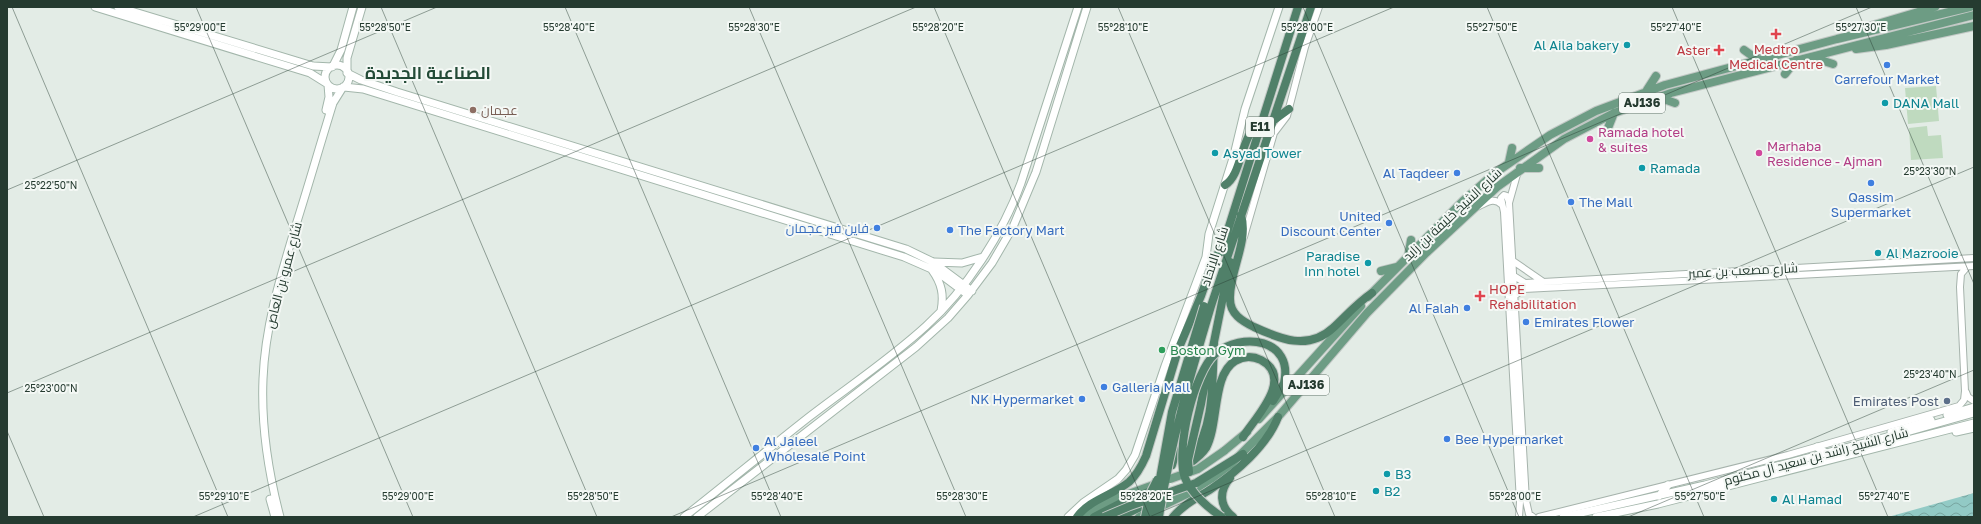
<svg xmlns="http://www.w3.org/2000/svg" width="1981" height="524" font-family="'Golos Text',Cairo,sans-serif">
  <style>
    .pitch { fill: #bfdabf }
    .water { fill: url(#water-waves) }
    .lines { fill: none; stroke-linecap: round; stroke-linejoin: round }
    .tertiary-casing { stroke: #a6b3ac; stroke-width: 8 }
    .secondary-casing { stroke: #a3b6ab; stroke-width: 9 }
    .primary-casing { stroke: #c2c8c5; stroke-width: 10 }
    .trunk-casing { stroke: #c2c8c5; stroke-width: 10 }
    .tertiary { stroke: #fff; stroke-width: 6 }
    .secondary { stroke: #fff; stroke-width: 7 }
    .primary { stroke: #6d9c84; stroke-width: 8 }
    .trunk { stroke: #508069; stroke-width: 8 }
    .primary-bridge-casing { stroke: #c2c8c5; stroke-width: 10; stroke-linecap: butt }
    .trunk-bridge-casing { stroke: #c2c8c5; stroke-width: 10; stroke-linecap: butt }
    .primary-bridge { stroke: #6d9c84; stroke-width: 8 }
    .trunk-bridge { stroke: #508069; stroke-width: 8 }
    .ticks { fill: none; stroke: #253b30; stroke-width: 1; stroke-opacity: 0.45 }
    .health-dot { fill: #e0444e; stroke: #f4f8f5; stroke-width: 1.5 }
    .culture-dot { fill: #0f9aa8; stroke: #f4f8f5; stroke-width: 1.5 }
    .shop-dot { fill: #3f7fe0; stroke: #f4f8f5; stroke-width: 1.5 }
    .education-dot { fill: #8d6e63; stroke: #f4f8f5; stroke-width: 1.5 }
    .hotel-dot { fill: #d1479c; stroke: #f4f8f5; stroke-width: 1.5 }
    .leisure-dot { fill: #2e9e5b; stroke: #f4f8f5; stroke-width: 1.5 }
    .service-dot { fill: #5c6f8a; stroke: #f4f8f5; stroke-width: 1.5 }
    .labels { text-anchor: middle; stroke-width: 4; stroke-linejoin: round; paint-order: stroke }
    .shield { fill: #f4f8f5; stroke: #63746b; stroke-width: 1 }
    .shield-label { font-size: 12px; font-weight: bold; fill: #253b30 }
    .culture-label { font-size: 13px; fill: #0d838f; stroke: #f4f8f5; text-anchor: start }
    .health-label { font-size: 13px; fill: #be3a42; stroke: #f4f8f5 }
    .shop-label { font-size: 13px; fill: #366cbe; stroke: #f4f8f5; text-anchor: start }
    .education-label { font-size: 13px; fill: #785e54; stroke: #f4f8f5; text-anchor: start }
    .hotel-label { font-size: 13px; fill: #b23c85; stroke: #f4f8f5; text-anchor: start }
    .street-label { font-size: 13px; fill: #253b30; stroke: #f4f8f5 }
    .leisure-label { font-size: 13px; fill: #27864d; stroke: #f4f8f5; text-anchor: start }
    .service-label { font-size: 13px; fill: #4e5e75; stroke: #f4f8f5; text-anchor: end }
    .district-label { font-size: 17px; font-weight: bold; fill: #234b37; stroke: #f4f8f5 }
    .ticks-label { font-size: 10px; text-anchor: middle; fill: #253b30; stroke: #f4f8f5; stroke-width: 4; stroke-linejoin: round; paint-order: stroke }
  </style>
  <defs>
    <pattern id="water-waves" width="16" height="10" patternUnits="userSpaceOnUse"><rect width="16" height="10" fill="#92cac5"/><path d="M0 5q4-4 8 0t8 0" fill="none" stroke="#77a5a0"/></pattern>
  </defs>
  <rect width="100%" height="100%" fill="#e3ece6"/>
  <path class="pitch" d="M 1936,86 L 1939,121 L 1908,124 L 1905,88 Z
    M 1927,126 L 1928,136 L 1941,135 L 1943,158 L 1911,160 L 1909,128 Z"/>
  <path class="water" d="M 1974,493 L 1974,517 L 1888,517 Z"/>
  <g class="lines">
    <g class="tertiary-casing">
      <path id="tertiary" d="M 1518,171 L 1509,203 L 1526,501 L 1529,514 L 1533,517
        M 1509,202 L 1507,196 L 1504,195 L 1501,198 L 1504,212 L 1520,502 L 1519,517
        M 1479,206 C 1488,202 1494,197 1502,205
        M 1244,237 L 1274,133 L 1287,116 L 1305,47 L 1319,7
        M 1513,261 L 1542,281
        M 1514,276 L 1525,283 L 1974,258
        M 1514,296 L 1524,289 L 1974,266
        M 1966,392 L 1968,397 L 1974,401
        M 1539,517 L 1788,455 L 1959,406 L 1964,400 L 1965,391 L 1960,287 L 1961,274 L 1967,267"/>
    </g>
    <g class="secondary-casing">
      <path id="secondary" d="M 95,7 L 310,73 L 326,83
        M 118,7 L 313,66 L 332,67
        M325 77a12 12 0 1 1 24 0a12 12 0 1 1-24 0Z
        M 333,66 L 341,50 L 353,7
        M 347,72 L 347,58 L 362,7
        M 347,73 L 361,80 L 397,92 L 906,249 L 933,262 L 972,291
        M 344,87 L 363,89 L 904,257 L 936,271 L 968,295
        M 326,110 L 329,97 L 328,85
        M 934,262 L 962,263 L 983,257
        M 932,270 C 942,284 944,295 941,311
        M 1947,415 L 1974,407
        M 1891,432 L 1931,420
        M 1956,432 L 1974,428
        M 1817,447 L 1826,453
        M 1659,496 L 1668,485
        M 270,499 L 275,517
        M 280,517 C 268,471 261,426 263,379 C 265,327 280,278 295,228 C 308,187 320,145 333,103 L 343,87
        M 684,517 C 726,484 767,450 809,417 C 848,387 890,359 926,326 C 966,290 1003,233 1021,183 L 1078,7
        M 697,517 L 916,347 L 948,318 L 968,295 L 992,263 L 1013,227 L 1036,172 L 1087,7
        M 1068,517 L 1083,503 L 1118,479 L 1126,470 L 1135,455 L 1165,366 L 1206,257 L 1209,234 L 1234,155 L 1245,109 L 1279,7
        M 1563,517 L 1705,485 L 1906,432 L 1974,413
        M 1596,517 L 1658,504 L 1974,423"/>
    </g>
    <g class="primary-casing">
      <path id="primary" d="M 1864,28 L 1935,7
        M 1856,49 L 1886,45 L 1974,26
        M 1744,50 L 1758,60
        M 1811,57 L 1833,64
        M 1785,74 L 1796,60
        M 1647,90 L 1656,76
        M 1658,97 L 1675,103
        M 1608,128 L 1614,113
        M 1509,162 L 1512,148
        M 1520,168 L 1539,168
        M 1408,258 L 1411,240
        M 1381,271 L 1397,267
        M 1368,297 L 1463,201 L 1495,173 L 1550,135 L 1596,111 L 1665,85 L 1837,39 L 1970,7
        M 1259,419 L 1361,306
        M 1224,451 L 1247,432
        M 1082,517 L 1109,501 L 1159,483
        M 1139,517 L 1189,493 L 1211,479 L 1231,464 L 1278,417 L 1367,313 L 1426,253 L 1497,187 L 1564,139 L 1614,113 L 1671,93 L 1974,15"/>
    </g>
    <g class="trunk-casing">
      <path id="trunk" d="M 1274,120 L 1289,109
        M 1225,185 C 1243,174 1239,136 1262,120
        M 1241,215 C 1249,242 1229,271 1230,299 C 1230,314 1242,321 1254,327 C 1280,339 1308,351 1333,328 C 1346,316 1357,303 1372,293
        M 1221,252 L 1298,7
        M 1211,306 L 1311,7
        M 1213,347 L 1230,262
        M 1273,401 L 1284,383
        M 1201,404 L 1209,362
        M 1192,458 C 1215,425 1212,381 1214,343
        M 1172,465 L 1183,428
        M 1186,466 C 1193,461 1201,456 1206,448 C 1219,424 1212,375 1235,361 C 1243,356 1253,356 1261,360 C 1295,378 1255,418 1243,437
        M 1230,478 C 1219,491 1219,506 1233,517
        M 1196,483 L 1243,454
        M 1077,517 C 1089,500 1113,495 1129,482 C 1137,475 1142,465 1146,456 L 1178,350 L 1201,296 L 1214,259 L 1223,247
        M 1094,517 L 1121,503 L 1156,489
        M 1120,517 L 1151,502
        M 1173,517 C 1184,504 1197,498 1211,489 C 1235,473 1267,446 1278,417"/>
    </g>
    <use href="#tertiary" class="tertiary"/>
    <use href="#secondary" class="secondary"/>
    <use href="#primary" class="primary"/>
    <use href="#trunk" class="trunk"/>
    <g class="primary-bridge-casing">
      <path id="primary-bridge" d="M 1170,479 L 1198,469 L 1224,451"/>
    </g>
    <g class="trunk-bridge-casing">
      <path id="trunk-bridge" d="M 1189,472 L 1188,460 L 1201,404
        M 1104,517 L 1130,506 L 1196,483
        M 1145,517 L 1150,494 L 1157,480
        M 1153,517 L 1172,412 L 1204,306
        M 1159,517 C 1170,445 1190,376 1211,306
        M 1222,517 C 1208,508 1191,493 1185,478 C 1175,451 1194,372 1215,354 C 1242,331 1294,339 1284,383"/>
    </g>
    <use href="#primary-bridge" class="primary-bridge"/>
    <use href="#trunk-bridge" class="trunk-bridge"/>
  </g>
  <path class="ticks" d="M 12,7 L 228,517M 196,7 L 413,517M 381,7 L 597,517M 565,7 L 781,517M 749,7 L 966,517M 934,7 L 1150,517M 1118,7 L 1335,517M 1303,7 L 1519,517M 1487,7 L 1704,517M 1672,7 L 1888,517M 1856,7 L 1974,284M 7,190 L 437,7M 7,393 L 916,7M 7,431 L 44,517M 193,517 L 1394,7M 671,517 L 1872,7M 1149,517 L 1974,167M 1628,517 L 1974,370"/>
  <g class="health-dot">
    <path d="M1774 28h4v4h4v4h-4v4h-4v-4h-4v-4h4z"/>
    <path d="M1717 44h4v4h4v4h-4v4h-4v-4h-4v-4h4z"/>
    <path d="M1478 290h4v4h4v4h-4v4h-4v-4h-4v-4h4z"/>
  </g>
  <g class="culture-dot">
    <circle cx="1627" cy="45" r="4"/>
    <circle cx="1885" cy="103" r="4"/>
    <circle cx="1215" cy="153" r="4"/>
    <circle cx="1642" cy="168" r="4"/>
    <circle cx="1878" cy="253" r="4"/>
    <circle cx="1368" cy="263" r="4"/>
    <circle cx="1387" cy="474" r="4"/>
    <circle cx="1376" cy="491" r="4"/>
    <circle cx="1774" cy="499" r="4"/>
  </g>
  <g class="shop-dot">
    <circle cx="1887" cy="65" r="4"/>
    <circle cx="1457" cy="173" r="4"/>
    <circle cx="1871" cy="183" r="4"/>
    <circle cx="1571" cy="202" r="4"/>
    <circle cx="1389" cy="223" r="4"/>
    <circle cx="877" cy="228" r="4"/>
    <circle cx="950" cy="230" r="4"/>
    <circle cx="1467" cy="308" r="4"/>
    <circle cx="1526" cy="322" r="4"/>
    <circle cx="1104" cy="387" r="4"/>
    <circle cx="1082" cy="399" r="4"/>
    <circle cx="1447" cy="439" r="4"/>
    <circle cx="756" cy="448" r="4"/>
  </g>
  <circle class="education-dot" cx="473" cy="110" r="4"/>
  <g class="hotel-dot">
    <circle cx="1590" cy="139" r="4"/>
    <circle cx="1759" cy="153" r="4"/>
  </g>
  <circle class="leisure-dot" cx="1162" cy="350" r="4"/>
  <circle class="service-dot" cx="1947" cy="401" r="4"/>
  <g class="labels">
    <g class="shield">
      <rect x="1619" y="93" width="46" height="20" rx="3"/>
      <rect x="1246" y="117" width="28" height="20" rx="3"/>
      <rect x="1283" y="375" width="46" height="20" rx="3"/>
    </g>
    <g class="shield-label">
      <text x="1642" y="107">AJ136</text>
      <text x="1260" y="131">E11</text>
      <text x="1306" y="389">AJ136</text>
    </g>
    <g class="culture-label">
      <text x="1619" y="50" text-anchor="end">Al Aila bakery</text>
      <text x="1893" y="108">DANA Mall</text>
      <text x="1223" y="158">Asyad Tower</text>
      <text x="1650" y="173">Ramada</text>
      <text x="1886" y="258">Al Mazrooie</text>
      <text x="1360" y="261" text-anchor="end">Paradise<tspan x="1360" dy="15">Inn hotel</tspan></text>
      <text x="1395" y="479">B3</text>
      <text x="1384" y="496">B2</text>
      <text x="1782" y="504">Al Hamad</text>
    </g>
    <g class="health-label">
      <text x="1776" y="54">Medtro<tspan x="1776" dy="15">Medical Centre</tspan></text>
      <text x="1710" y="55" text-anchor="end">Aster</text>
      <text x="1489" y="294" text-anchor="start">HOPE<tspan x="1489" dy="15">Rehabilitation</tspan></text>
    </g>
    <g class="shop-label">
      <text x="1887" y="84" text-anchor="middle">Carrefour Market</text>
      <text x="1449" y="178" text-anchor="end">Al Taqdeer</text>
      <text x="1871" y="202" text-anchor="middle">Qassim<tspan x="1871" dy="15">Supermarket</tspan></text>
      <text x="1579" y="207">The Mall</text>
      <text x="1381" y="221" text-anchor="end">United<tspan x="1381" dy="15">Discount Center</tspan></text>
      <text x="869" y="233" text-anchor="end">فاين فير عجمان</text>
      <text x="958" y="235">The Factory Mart</text>
      <text x="1459" y="313" text-anchor="end">Al Falah</text>
      <text x="1534" y="327">Emirates Flower</text>
      <text x="1112" y="392">Galleria Mall</text>
      <text x="1074" y="404" text-anchor="end">NK Hypermarket</text>
      <text x="1455" y="444">Bee Hypermarket</text>
      <text x="764" y="446">Al Jaleel<tspan x="764" dy="15">Wholesale Point</tspan></text>
    </g>
    <g class="education-label">
      <text x="481" y="115">عجمان</text>
    </g>
    <g class="hotel-label">
      <text x="1598" y="137">Ramada hotel<tspan x="1598" dy="15">&amp; suites</tspan></text>
      <text x="1767" y="151">Marhaba<tspan x="1767" dy="15">Residence - Ajman</tspan></text>
    </g>
    <g class="street-label">
      <text transform="translate(1452 214) rotate(-43)" y="5">شارع الشيخ خليفة بن زايد</text>
      <text transform="translate(1214 256) rotate(-72)" y="5">شارع الإتحاد</text>
      <text transform="translate(1743 270) rotate(-3)" y="5">شارع مصعب بن عمير</text>
      <text transform="translate(283 275) rotate(-75)" y="5">شارع عمرو بن العاص</text>
      <text transform="translate(1816 456) rotate(-15)" y="5">شارع الشيخ راشد بن سعيد آل مكتوم</text>
    </g>
    <g class="leisure-label">
      <text x="1170" y="355">Boston Gym</text>
    </g>
    <g class="service-label">
      <text x="1939" y="406">Emirates Post</text>
    </g>
    <g class="district-label">
      <text x="428" y="79">الصناعية الجديدة</text>
    </g>
  </g>
  <g class="ticks-label">
    <text x="200" y="31">55°29'00"E</text>
    <text x="385" y="31">55°28'50"E</text>
    <text x="569" y="31">55°28'40"E</text>
    <text x="754" y="31">55°28'30"E</text>
    <text x="938" y="31">55°28'20"E</text>
    <text x="1123" y="31">55°28'10"E</text>
    <text x="1307" y="31">55°28'00"E</text>
    <text x="1492" y="31">55°27'50"E</text>
    <text x="1676" y="31">55°27'40"E</text>
    <text x="1861" y="31">55°27'30"E</text>
    <text x="1930" y="175">25°23'30"N</text>
    <text x="51" y="189">25°22'50"N</text>
    <text x="1930" y="378">25°23'40"N</text>
    <text x="51" y="392">25°23'00"N</text>
    <text x="224" y="500">55°29'10"E</text>
    <text x="408" y="500">55°29'00"E</text>
    <text x="593" y="500">55°28'50"E</text>
    <text x="777" y="500">55°28'40"E</text>
    <text x="962" y="500">55°28'30"E</text>
    <text x="1146" y="500">55°28'20"E</text>
    <text x="1331" y="500">55°28'10"E</text>
    <text x="1515" y="500">55°28'00"E</text>
    <text x="1700" y="500">55°27'50"E</text>
    <text x="1884" y="500">55°27'40"E</text>
  </g>
  <rect width="1981" height="524" fill="none" stroke="#253b30" stroke-width="16"/>
</svg>
